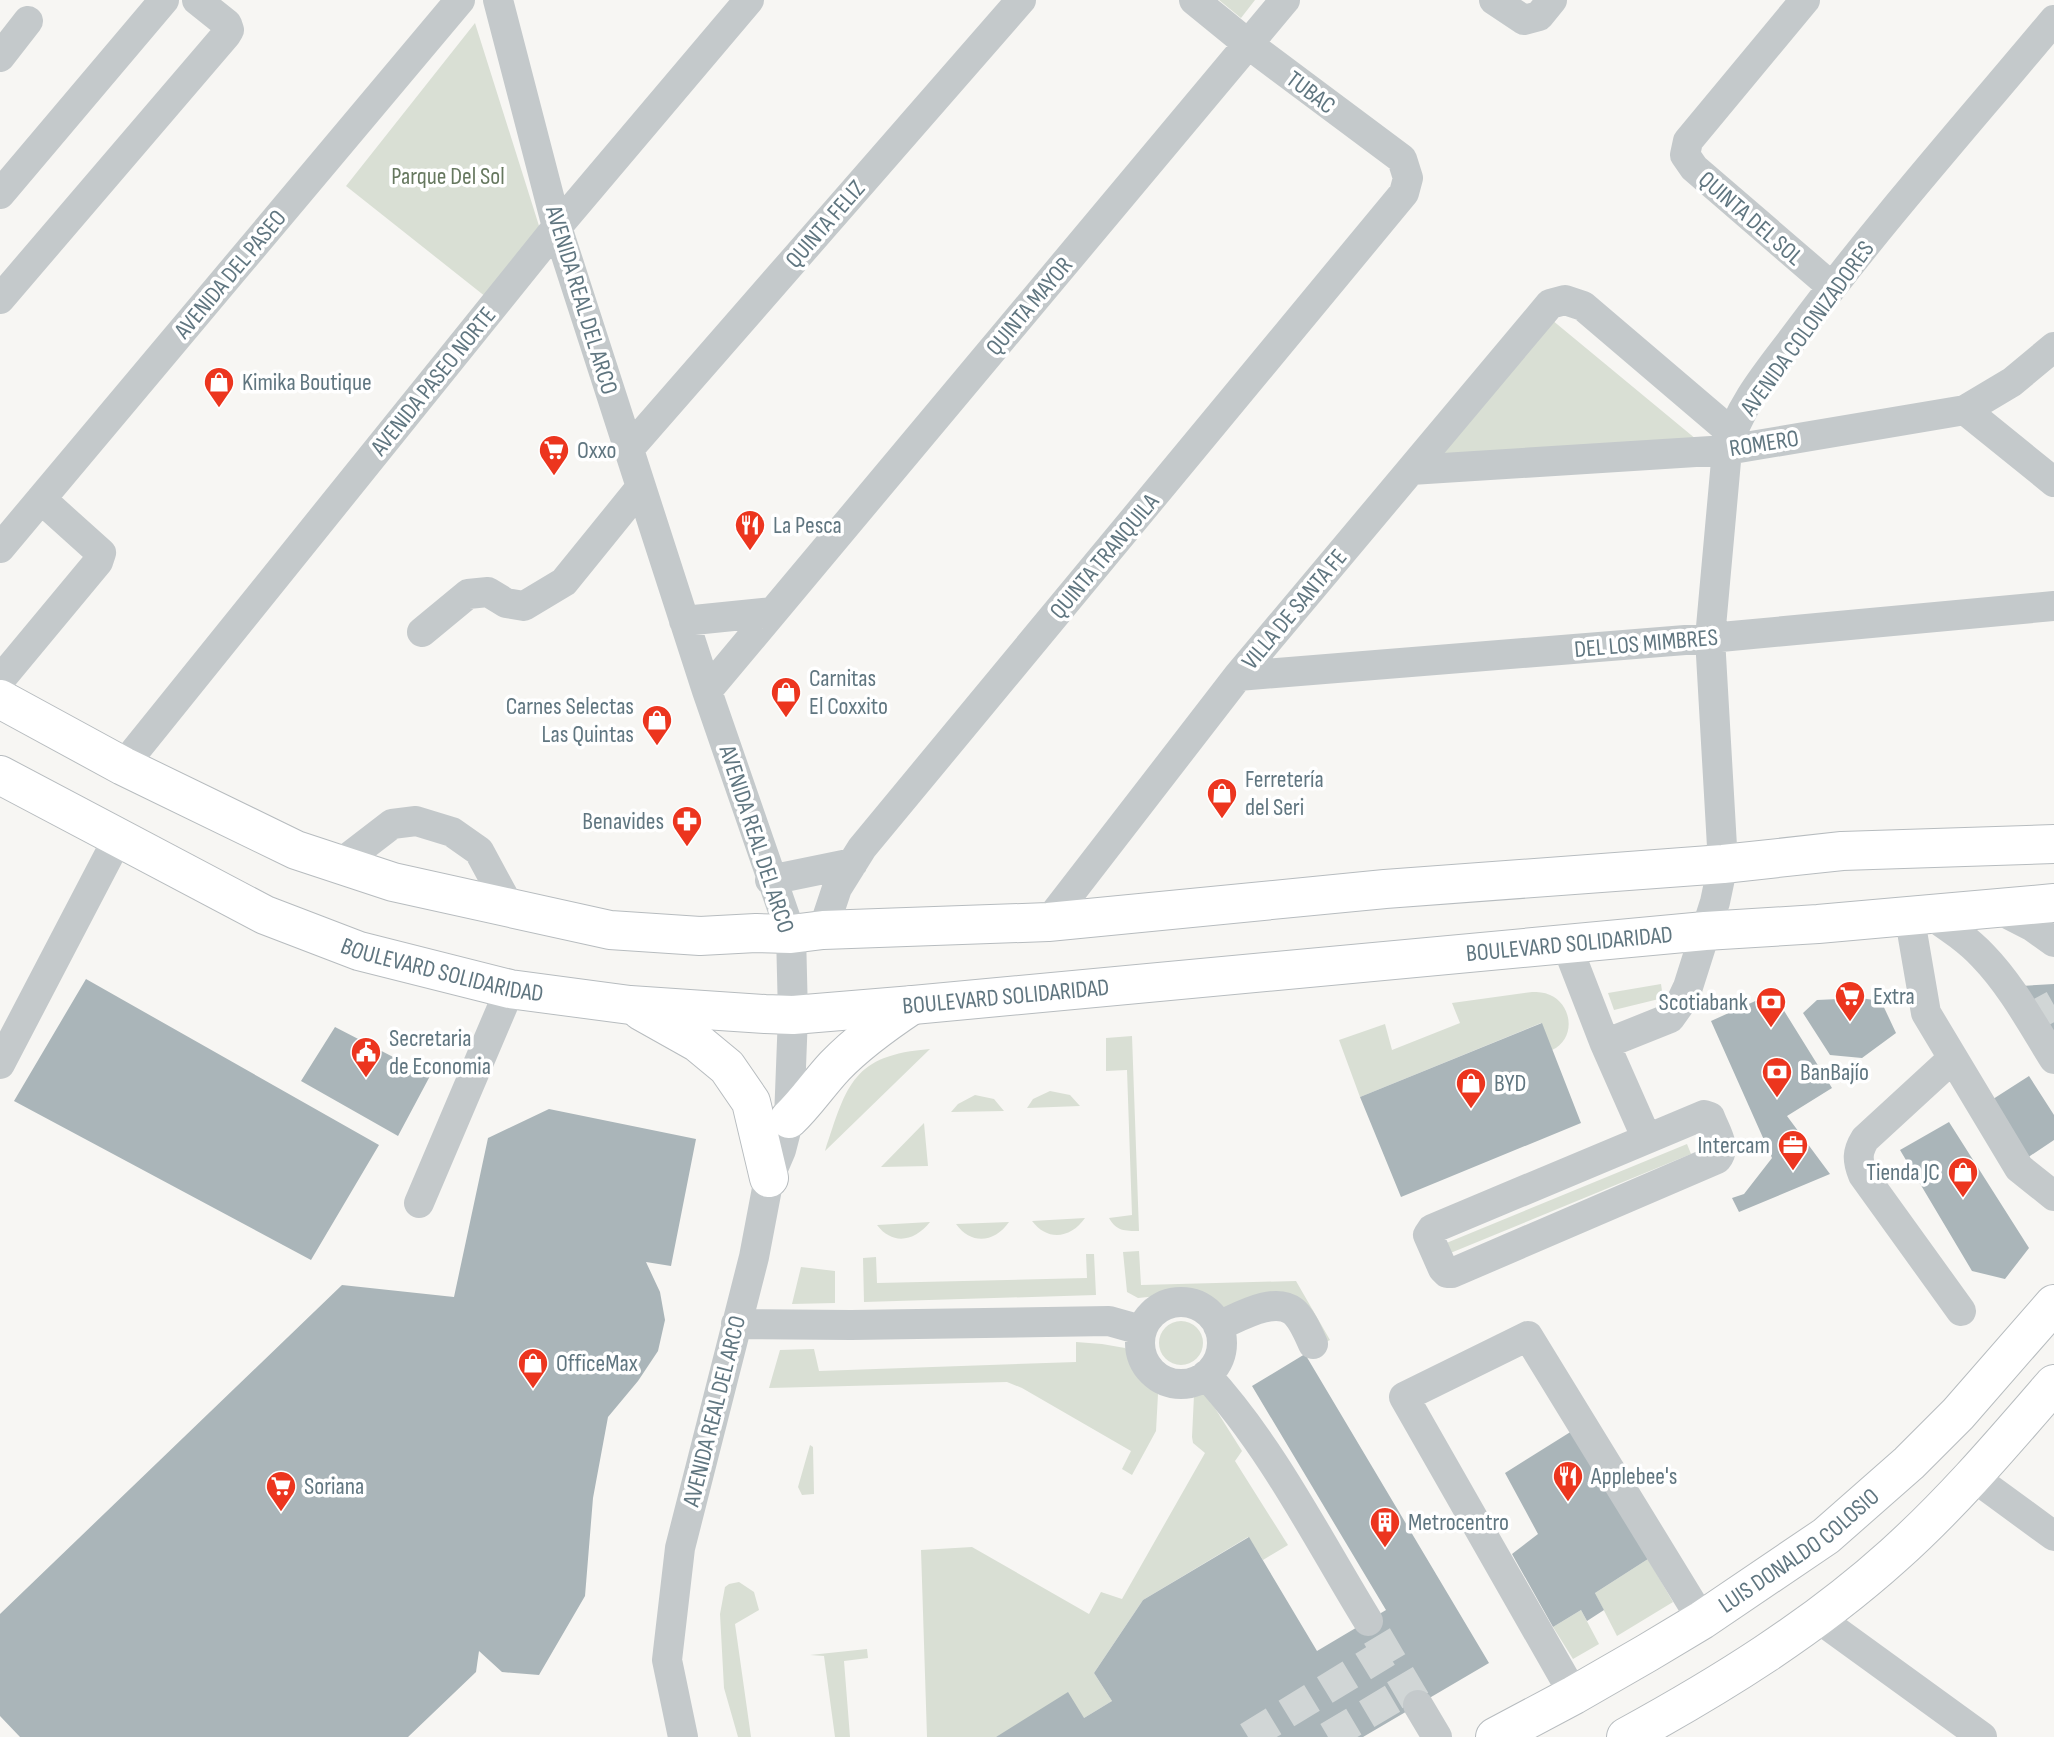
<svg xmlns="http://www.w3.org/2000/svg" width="2054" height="1737" font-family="'Sofia Sans Condensed',sans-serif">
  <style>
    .green { fill: #d9dfd4 }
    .building { fill: #aab5b9 }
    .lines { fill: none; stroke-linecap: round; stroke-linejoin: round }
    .minor-tunnel { stroke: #d1d6d6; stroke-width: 30; stroke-dasharray: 30 15; stroke-linecap: butt }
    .major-casing { stroke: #b7bcbf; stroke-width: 40 }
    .minor { stroke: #c4c9cb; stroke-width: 30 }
    .major { stroke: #fff; stroke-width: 38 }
    .labels { text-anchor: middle; stroke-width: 7; stroke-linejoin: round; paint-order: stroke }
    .street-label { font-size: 24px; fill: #607680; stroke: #fff }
    .park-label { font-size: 24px; fill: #66785f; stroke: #fff }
    .poi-label { font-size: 24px; fill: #607680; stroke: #fff; text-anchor: start }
  </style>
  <rect width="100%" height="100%" fill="#f7f6f3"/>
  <path class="green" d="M 1219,0 L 1255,0 L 1241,18 Z
    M 475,23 L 540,229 L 486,297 L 346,186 Z
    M 1546,315 L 1708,449 L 1415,468 Z
    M 1661,984 L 1663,998 L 1614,1010 L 1608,993 Z
    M 1532,992 C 1538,992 1544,992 1550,995 C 1573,1005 1576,1039 1552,1050 L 1541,1023 L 1360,1097 L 1339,1040 L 1385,1024 L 1392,1050 L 1460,1023 L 1452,1003 Z
    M 1132,1036 L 1139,1231 C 1125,1231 1116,1231 1109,1218 L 1132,1215 L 1127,1070 L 1106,1071 L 1106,1038 Z
    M 930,1049 L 825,1151 C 847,1084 853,1055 930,1049 Z
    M 1050,1091 L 1070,1095 L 1080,1106 L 1027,1108 L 1033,1099 Z
    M 975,1095 L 994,1099 L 1004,1111 L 951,1112 L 958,1104 Z
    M 924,1123 L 928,1166 L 881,1167 Z
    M 1687,1144 L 1691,1154 L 1448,1254 L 1444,1244 Z
    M 1085,1218 C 1071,1238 1048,1242 1032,1221 Z
    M 930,1222 C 915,1241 893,1246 877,1225 Z
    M 1009,1222 C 995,1242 972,1246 956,1224 Z
    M 1139,1251 L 1141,1285 L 1296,1281 L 1330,1340 L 1322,1344 L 1310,1321 L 1221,1315 L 1200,1297 L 1188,1293 L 1138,1298 L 1127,1292 L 1123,1252 Z
    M 1086,1254 L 1094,1254 L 1096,1295 L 864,1302 L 863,1258 L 876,1257 L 877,1283 L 1087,1278 Z
    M 801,1267 L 835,1271 L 835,1303 L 792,1304 Z
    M1159 1343a22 22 0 1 1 44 0a22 22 0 1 1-44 0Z
    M 1076,1342 L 1102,1344 L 1125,1348 L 1130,1355 L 1138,1373 L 1154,1386 L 1158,1394 L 1156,1431 L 1132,1475 L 1122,1469 L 1131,1451 L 1022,1388 L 1007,1382 L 769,1388 L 780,1350 L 814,1349 L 819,1371 L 1076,1362 Z
    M 1201,1391 L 1206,1394 L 1242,1451 L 1235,1461 L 1288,1545 L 1263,1560 L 1248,1537 L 1143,1600 L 1094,1673 L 1112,1701 L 1084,1718 L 996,1737 L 927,1737 L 921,1550 L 972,1547 L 1089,1614 L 1101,1592 L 1122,1599 L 1205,1453 L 1193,1443 L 1192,1437 L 1194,1395 Z
    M 810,1445 L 813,1447 L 814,1494 L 802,1495 L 798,1487 Z
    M 1648,1559 L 1673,1602 L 1617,1636 L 1595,1593 Z
    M 739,1582 L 754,1592 L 759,1610 L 735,1624 L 751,1737 L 738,1737 L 724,1688 L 720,1614 L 725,1587 L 729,1584 Z
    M 1581,1610 L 1599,1644 L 1573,1659 L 1553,1627 Z
    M 867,1649 L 868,1658 L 844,1661 L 850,1737 L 835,1737 L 824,1656 L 810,1655 Z"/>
  <path class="building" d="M 86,979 L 379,1145 L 311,1260 L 14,1101 Z
    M 2054,984 L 2054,1038 L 2021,986 Z
    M 1773,993 L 1832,1088 L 1787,1116 L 1830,1174 L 1739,1212 L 1732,1198 L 1744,1194 L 1772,1158 L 1711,1021 Z
    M 1860,998 L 1881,1001 L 1896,1033 L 1862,1058 L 1830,1055 L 1803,1013 L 1817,1000 Z
    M 1542,1023 L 1581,1123 L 1401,1197 L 1360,1097 Z
    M 335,1027 L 430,1076 L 398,1136 L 301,1081 Z
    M 2029,1076 L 2054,1115 L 2054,1140 L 2027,1158 L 1990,1101 Z
    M 549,1109 L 696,1139 L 671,1266 L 646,1262 L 660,1292 L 665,1320 L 658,1351 L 638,1381 L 608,1417 L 593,1498 L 585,1596 L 539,1675 L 502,1672 L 479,1651 L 476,1672 L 408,1737 L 20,1737 L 0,1716 L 0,1614 L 342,1285 L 454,1297 L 488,1138 Z
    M 1949,1122 L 2029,1248 L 2005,1279 L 1972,1271 L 1900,1150 Z
    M 1305,1354 L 1489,1663 L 1363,1737 L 996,1737 L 1068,1692 L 1084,1718 L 1112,1701 L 1094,1673 L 1143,1600 L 1249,1537 L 1317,1651 L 1386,1610 L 1252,1386 Z
    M 1572,1431 L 1648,1559 L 1595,1593 L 1604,1610 L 1587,1621 L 1581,1610 L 1553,1627 L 1512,1554 L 1538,1534 L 1505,1473 Z"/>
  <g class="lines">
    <path class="minor-tunnel" d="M 2036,1015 L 2054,1005
      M 1377,1636 L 1418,1705
      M 1248,1737 L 1387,1652
      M 1328,1737 L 1409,1689"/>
    <g class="major-casing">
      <g id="major">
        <path d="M 0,699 L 123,766 L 296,850 L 393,882 L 610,930 L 700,936 L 756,933 L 791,934 L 823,930 L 1048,922 L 1385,889 L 1723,864 L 1842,851 L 2054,844"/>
        <path id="s1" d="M 0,775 L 265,915 L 359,951 L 510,989 L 630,1005 L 765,1014 L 793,1015 L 913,1005 L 1705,931 L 1818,924 L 2054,903"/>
        <path d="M 641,1011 L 698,1043 L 727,1067 L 751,1102 L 769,1178"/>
        <path d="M 789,1119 C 806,1103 819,1083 835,1066 C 858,1042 885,1023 912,1005"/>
        <path id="s2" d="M 1495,1737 L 1574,1695 L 1647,1653 L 1702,1620 L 1826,1536 L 1909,1463 L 1958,1414 L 2054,1304"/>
        <path d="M 1626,1737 C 1721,1685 1813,1628 1894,1555 C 1952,1503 2003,1443 2054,1384"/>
      </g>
    </g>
    <path class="minor" d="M 498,0 L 557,227 L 707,691 L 791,934 L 793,1015 L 789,1119 L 781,1150 L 769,1178 L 754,1257 L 680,1548 L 667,1660 L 683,1737
      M 1494,0 L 1524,20 L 1539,16 L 1552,0
      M 1805,0 L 1688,141 L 1685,155 L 1694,168 L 1832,287
      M 0,57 L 28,21
      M 0,194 L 164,0
      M 0,299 L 226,35 L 229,30 L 227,24 L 197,0
      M 1965,410 L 2054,482
      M 629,449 L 1021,0
      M 1411,470 L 1727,450 L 1965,410 L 2012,382 L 2054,347
      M 0,548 L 460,0
      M 684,621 L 773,612
      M 422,632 L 468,594 L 488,592 L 506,603 L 524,606 L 564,582 L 641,487
      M 1238,676 L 1710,638 L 2054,606
      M 0,680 L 98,562 L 101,553 L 41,499
      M 707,691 L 1285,0
      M 123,766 L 557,227 L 749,0
      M 340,864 L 392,824 L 416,821 L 452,832 L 479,851 L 511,910
      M 770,880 L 853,863
      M 1994,907 L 2033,927 L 2054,942
      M 1928,913 C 1947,926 1967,939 1983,956 C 2012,986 2032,1024 2054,1059
      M 1909,914 L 1926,1013 L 2019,1168 L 2054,1196
      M 1048,922 L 1238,676 L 1550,304 L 1565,300 L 1583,306 L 1732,433
      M 823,930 L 837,888 L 862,848 L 1404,193 L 1408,178 L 1402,159 L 1248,44 L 1194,0
      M 1567,946 L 1605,1044 L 1646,1137
      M 1605,1044 L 1670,1018 L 1680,1004 L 1688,987 L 1715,902 L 1723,864 L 1710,638 L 1727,450 C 1739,403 1773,366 1801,328 C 1880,222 1969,122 2054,20
      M 1952,1059 L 1865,1139 C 1857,1152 1857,1160 1863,1175 L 1961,1311
      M 0,1064 L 118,838
      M 1704,1115 L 1710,1117 C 1715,1131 1727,1147 1717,1159 L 1452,1273 L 1447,1273 L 1443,1269 L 1428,1235 L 1432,1229 Z
      M 419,1203 L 510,989
      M1140 1343a41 41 0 1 1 82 0a41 41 0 1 1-82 0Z
      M 736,1324 L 851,1325 L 1109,1321 L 1141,1330
      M 1218,1326 C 1238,1318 1273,1296 1293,1311 C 1302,1318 1308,1333 1313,1344
      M 1206,1375 C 1272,1447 1317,1538 1368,1621
      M 1972,1476 L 2054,1536
      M 1818,1618 L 1982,1737
      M 1574,1695 L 1404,1397 L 1528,1336 L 1702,1620
      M 1418,1705 L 1437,1737"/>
    <use href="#major" class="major"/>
  </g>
  <defs>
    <g id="shop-pin" transform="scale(1.575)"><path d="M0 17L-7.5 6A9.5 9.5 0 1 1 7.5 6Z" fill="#ec351e" stroke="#fff"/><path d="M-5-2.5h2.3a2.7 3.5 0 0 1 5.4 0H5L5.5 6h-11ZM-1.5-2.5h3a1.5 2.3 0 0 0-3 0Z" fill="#fff"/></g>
    <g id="supermarket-pin" transform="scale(1.575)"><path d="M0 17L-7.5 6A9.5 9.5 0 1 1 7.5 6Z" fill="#ec351e" stroke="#fff"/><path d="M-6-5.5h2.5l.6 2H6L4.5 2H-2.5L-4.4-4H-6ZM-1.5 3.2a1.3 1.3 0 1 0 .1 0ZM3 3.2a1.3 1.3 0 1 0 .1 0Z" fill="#fff"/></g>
    <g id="restaurant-pin" transform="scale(1.575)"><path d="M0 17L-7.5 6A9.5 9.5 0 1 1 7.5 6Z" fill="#ec351e" stroke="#fff"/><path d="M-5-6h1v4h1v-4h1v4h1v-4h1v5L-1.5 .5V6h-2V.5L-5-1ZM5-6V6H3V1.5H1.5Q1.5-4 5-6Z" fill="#fff"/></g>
    <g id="pharmacy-pin" transform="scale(1.575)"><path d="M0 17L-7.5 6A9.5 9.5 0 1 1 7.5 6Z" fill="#ec351e" stroke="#fff"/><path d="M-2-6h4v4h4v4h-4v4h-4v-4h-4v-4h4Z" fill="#fff"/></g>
    <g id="bank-pin" transform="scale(1.575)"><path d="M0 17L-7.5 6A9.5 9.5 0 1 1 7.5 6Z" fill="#ec351e" stroke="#fff"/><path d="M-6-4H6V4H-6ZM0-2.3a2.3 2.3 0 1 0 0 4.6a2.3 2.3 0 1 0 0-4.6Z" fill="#fff"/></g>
    <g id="civic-pin" transform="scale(1.575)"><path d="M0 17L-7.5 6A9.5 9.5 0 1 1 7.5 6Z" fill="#ec351e" stroke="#fff"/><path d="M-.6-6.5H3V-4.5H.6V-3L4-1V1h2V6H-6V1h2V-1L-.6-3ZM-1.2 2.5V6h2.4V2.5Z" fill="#fff"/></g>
    <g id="office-pin" transform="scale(1.575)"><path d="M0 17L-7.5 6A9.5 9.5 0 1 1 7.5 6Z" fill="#ec351e" stroke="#fff"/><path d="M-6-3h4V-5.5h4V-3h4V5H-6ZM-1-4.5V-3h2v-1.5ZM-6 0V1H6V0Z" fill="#fff"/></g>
    <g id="building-pin" transform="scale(1.575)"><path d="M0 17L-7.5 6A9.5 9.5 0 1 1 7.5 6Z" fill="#ec351e" stroke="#fff"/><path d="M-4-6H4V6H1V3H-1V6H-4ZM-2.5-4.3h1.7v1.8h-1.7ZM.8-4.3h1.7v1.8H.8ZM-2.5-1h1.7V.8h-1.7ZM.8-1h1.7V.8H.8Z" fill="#fff"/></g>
  </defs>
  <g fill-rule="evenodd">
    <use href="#shop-pin" x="219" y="382"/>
    <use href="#supermarket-pin" x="554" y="450"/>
    <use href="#restaurant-pin" x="750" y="525"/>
    <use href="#shop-pin" x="786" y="692"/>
    <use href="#shop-pin" x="657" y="720"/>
    <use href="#shop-pin" x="1222" y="793"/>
    <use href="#pharmacy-pin" x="687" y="821"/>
    <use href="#supermarket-pin" x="1850" y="996"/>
    <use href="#bank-pin" x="1771" y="1002"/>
    <use href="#civic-pin" x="366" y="1052"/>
    <use href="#bank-pin" x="1777" y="1072"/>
    <use href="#shop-pin" x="1471" y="1083"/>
    <use href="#office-pin" x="1793" y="1145"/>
    <use href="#shop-pin" x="1963" y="1172"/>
    <use href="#shop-pin" x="533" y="1363"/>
    <use href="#restaurant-pin" x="1568" y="1476"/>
    <use href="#supermarket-pin" x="281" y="1486"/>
    <use href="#building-pin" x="1385" y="1522"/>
  </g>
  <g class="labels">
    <g class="street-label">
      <text transform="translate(1311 92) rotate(37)" y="8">TUBAC</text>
      <text transform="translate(1751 218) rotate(41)" y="8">QUINTA DEL SOL</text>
      <text transform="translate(825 224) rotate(-49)" y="8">QUINTA FELIZ</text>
      <text transform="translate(230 274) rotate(-50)" y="8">AVENIDA DEL PASEO</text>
      <text transform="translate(582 300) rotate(73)" y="8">AVENIDA REAL DEL ARCO</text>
      <text transform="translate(1029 306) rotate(-50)" y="8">QUINTA MAYOR</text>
      <text transform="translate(1807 328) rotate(-54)" y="8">AVENIDA COLONIZADORES</text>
      <text transform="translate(433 381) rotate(-51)" y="8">AVENIDA PASEO NORTE</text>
      <text transform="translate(1764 443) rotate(-9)" y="8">ROMERO</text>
      <text transform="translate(1104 556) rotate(-50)" y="8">QUINTA TRANQUILA</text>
      <text transform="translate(1294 609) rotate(-50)" y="8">VILLA DE SANTA FE</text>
      <text transform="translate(1646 643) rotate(-5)" y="8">DEL LOS MIMBRES</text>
      <text transform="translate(757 839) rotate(72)" y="8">AVENIDA REAL DEL ARCO</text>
      <text dy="8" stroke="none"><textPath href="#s1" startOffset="1620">BOULEVARD SOLIDARIDAD</textPath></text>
      <text dy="8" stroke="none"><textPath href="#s1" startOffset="486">BOULEVARD SOLIDARIDAD</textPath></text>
      <text dy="8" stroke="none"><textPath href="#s1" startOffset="1054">BOULEVARD SOLIDARIDAD</textPath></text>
      <text transform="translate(714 1411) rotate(-76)" y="8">AVENIDA REAL DEL ARCO</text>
      <text dy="8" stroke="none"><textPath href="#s2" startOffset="357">LUIS DONALDO COLOSIO</textPath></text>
    </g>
    <g class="park-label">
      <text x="448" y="184">Parque Del Sol</text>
    </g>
    <g class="poi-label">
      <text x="242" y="390">Kimika Boutique</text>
      <text x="577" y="458">Oxxo</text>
      <text x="773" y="533">La Pesca</text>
      <text x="809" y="686">Carnitas<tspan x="809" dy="28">El Coxxito</tspan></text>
      <text x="634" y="714" text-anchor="end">Carnes Selectas<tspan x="634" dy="28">Las Quintas</tspan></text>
      <text x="1245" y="787">Ferretería<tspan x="1245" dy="28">del Seri</tspan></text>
      <text x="664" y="829" text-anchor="end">Benavides</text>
      <text x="1873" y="1004">Extra</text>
      <text x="1748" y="1010" text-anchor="end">Scotiabank</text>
      <text x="389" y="1046">Secretaria<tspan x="389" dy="28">de Economia</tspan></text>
      <text x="1800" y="1080">BanBajío</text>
      <text x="1494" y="1091">BYD</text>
      <text x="1770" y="1153" text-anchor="end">Intercam</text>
      <text x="1940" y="1180" text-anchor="end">Tienda JC</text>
      <text x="556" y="1371">OfficeMax</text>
      <text x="1591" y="1484">Applebee's</text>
      <text x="304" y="1494">Soriana</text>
      <text x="1408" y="1530">Metrocentro</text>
    </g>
  </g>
</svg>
